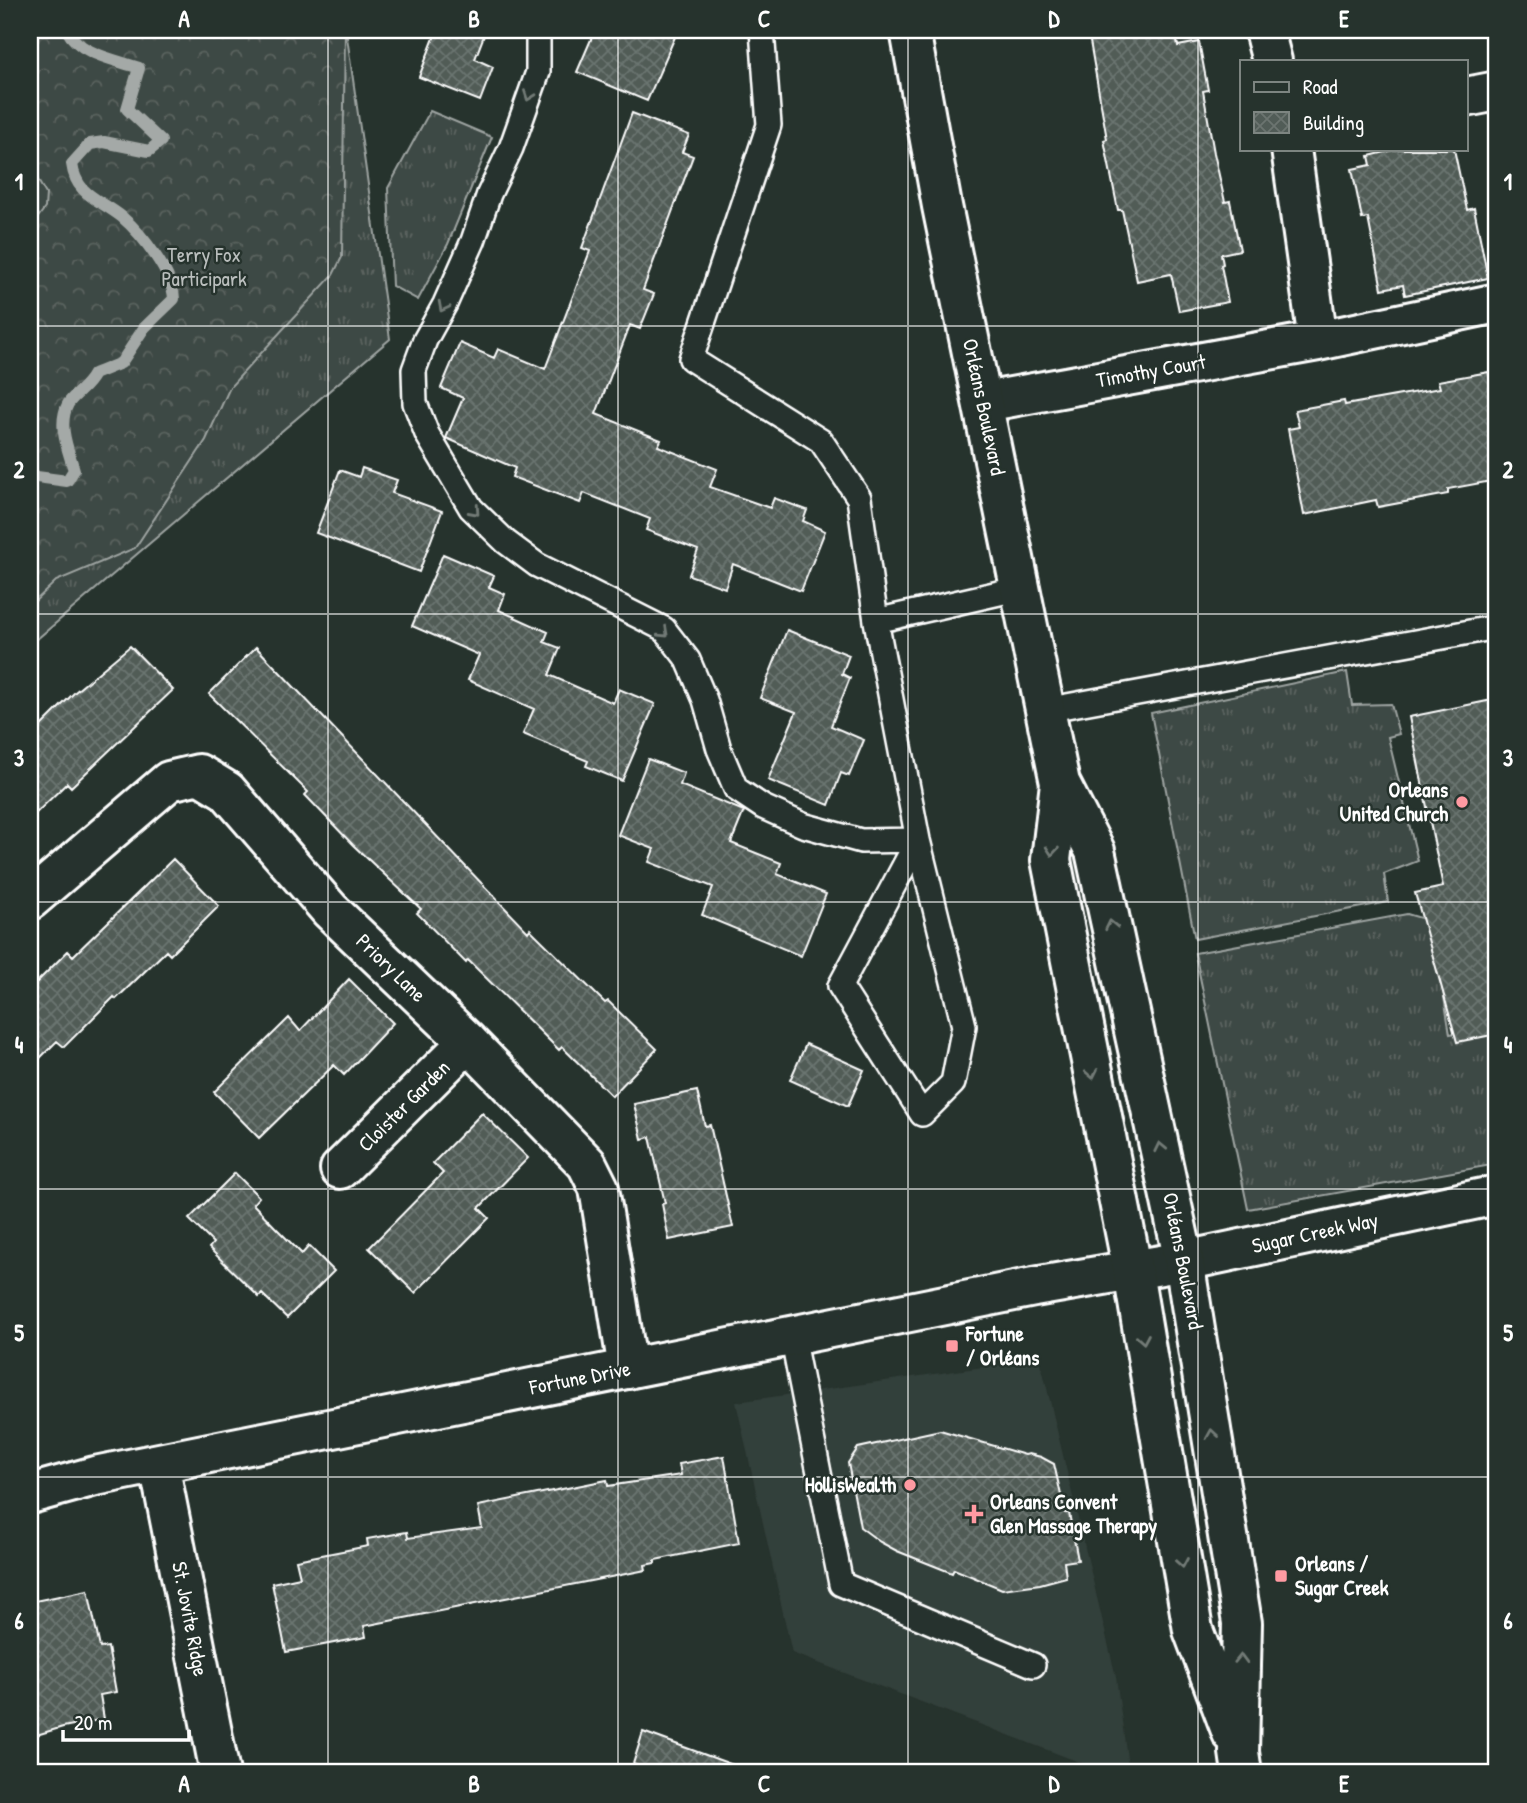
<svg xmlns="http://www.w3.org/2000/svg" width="1527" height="1803" font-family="'Patrick Hand',sans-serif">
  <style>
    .built { fill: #333f3a }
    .grass { fill: url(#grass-tufts); stroke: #9ea4a2; stroke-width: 2 }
    .forest { fill: url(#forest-crowns); stroke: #9ea4a2; stroke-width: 2 }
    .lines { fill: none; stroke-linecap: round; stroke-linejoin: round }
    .stream { stroke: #a4a9a7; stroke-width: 12 }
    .building { fill: url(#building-cross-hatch); stroke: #fff; stroke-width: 2 }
    .lane-casing { stroke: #fff; stroke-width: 28 }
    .street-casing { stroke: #fff; stroke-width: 44 }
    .secondary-casing { stroke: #fff; stroke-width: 44 }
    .lane { stroke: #26332d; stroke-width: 23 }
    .street { stroke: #26332d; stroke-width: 38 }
    .secondary { stroke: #26332d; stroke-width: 38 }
    .oneway { stroke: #727a76 }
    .grid { fill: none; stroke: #fff; stroke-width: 2; stroke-opacity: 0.55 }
    .poi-dot { fill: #ff9aa2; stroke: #26332d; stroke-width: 2.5 }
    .labels { text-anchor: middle; stroke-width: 5; stroke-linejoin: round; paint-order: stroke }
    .park-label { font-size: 21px; fill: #bbbfbe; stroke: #26332d }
    .street-label { font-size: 21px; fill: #fff; stroke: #26332d }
    .poi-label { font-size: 21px; font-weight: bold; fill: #fff; stroke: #26332d; text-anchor: start }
    .neatline { fill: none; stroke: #fff; stroke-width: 2.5 }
    .grid-label { font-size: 23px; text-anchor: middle; font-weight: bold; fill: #fff }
  </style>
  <defs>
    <pattern id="grass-tufts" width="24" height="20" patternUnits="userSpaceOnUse" patternTransform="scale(1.75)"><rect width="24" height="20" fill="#3e4944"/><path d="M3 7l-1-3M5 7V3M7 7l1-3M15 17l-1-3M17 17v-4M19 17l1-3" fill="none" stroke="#5b6460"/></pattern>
    <pattern id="forest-crowns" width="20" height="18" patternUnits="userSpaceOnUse" patternTransform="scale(1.75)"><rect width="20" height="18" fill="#3e4944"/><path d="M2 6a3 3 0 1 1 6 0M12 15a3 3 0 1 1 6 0" fill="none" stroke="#5b6460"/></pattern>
    <pattern id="building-cross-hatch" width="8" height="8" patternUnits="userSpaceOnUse" patternTransform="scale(1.75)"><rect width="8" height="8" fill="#515c57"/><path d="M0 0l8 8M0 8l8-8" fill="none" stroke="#6b7470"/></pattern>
  </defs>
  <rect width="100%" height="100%" fill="#26332d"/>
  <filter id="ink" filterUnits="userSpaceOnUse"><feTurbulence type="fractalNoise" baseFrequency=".0143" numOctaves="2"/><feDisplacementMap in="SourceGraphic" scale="14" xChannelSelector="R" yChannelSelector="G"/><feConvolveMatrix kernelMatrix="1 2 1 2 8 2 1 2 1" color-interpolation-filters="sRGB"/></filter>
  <g filter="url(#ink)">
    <path class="built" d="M 1040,1359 L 1116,1677 L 1129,1773 L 1108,1773 L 792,1653 L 736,1402 Z"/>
    <path class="grass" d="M 30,30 L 346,30 L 390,339 L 30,645 Z
      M 430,111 L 492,137 L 448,244 L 418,300 L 392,286 L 388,188 Z
      M 1347,672 L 1352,705 L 1391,704 L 1399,734 L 1388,737 L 1418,861 L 1384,874 L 1388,902 L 1195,939 L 1151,713 Z
      M 1407,914 L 1424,919 L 1431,917 L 1450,1034 L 1497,1025 L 1497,1164 L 1248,1209 L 1195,953 Z"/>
    <path class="forest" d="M 30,30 L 345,30 L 342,257 L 333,275 L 230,387 L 206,440 L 135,548 L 56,581 L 30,606 L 30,228 L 45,208 L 46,194 L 30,167 Z"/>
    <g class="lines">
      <path class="stream" d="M 30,473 L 37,477 L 67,481 L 74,470 C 68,449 57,425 68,404 C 74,394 87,388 94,374 L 121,363 L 144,328 L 174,299 C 173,274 142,234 122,217 C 100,199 76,196 72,164 L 90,144 L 104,142 L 149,151 L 161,141 L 127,109 L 139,68 C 114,59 80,55 67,30"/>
    </g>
    <path class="building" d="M 437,30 L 486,30 L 475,59 L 493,67 L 480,101 L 419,77 Z
      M 595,30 L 678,30 L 647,101 L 577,72 Z
      M 1088,30 L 1175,30 L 1178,46 L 1199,42 L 1208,90 L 1203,91 L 1214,153 L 1225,202 L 1230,201 L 1240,250 L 1221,254 L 1223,264 L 1221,265 L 1228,302 L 1179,311 L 1171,274 L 1137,281 L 1122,210 L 1118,210 L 1104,140 L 1107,139 Z
      M 632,113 L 689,135 L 682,152 L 693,156 L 643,290 L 654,294 L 640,329 L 630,325 L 596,414 L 661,440 L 658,446 L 717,469 L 710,487 L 770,508 L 774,498 L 807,510 L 803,521 L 825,531 L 801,591 L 733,564 L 725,588 L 689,575 L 698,550 L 646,530 L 650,519 L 584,493 L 580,503 L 512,477 L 515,468 L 446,438 L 463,398 L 441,388 L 460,343 L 494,358 L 498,349 L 545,369 L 590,251 L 582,248 Z
      M 1398,149 L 1454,149 L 1467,210 L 1474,208 L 1488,278 L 1405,295 L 1403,285 L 1382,289 L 1368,218 L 1362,219 L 1352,169 L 1371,165 L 1369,156 Z
      M 1489,372 L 1492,390 L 1497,389 L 1497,480 L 1448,489 L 1448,494 L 1378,507 L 1376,500 L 1304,515 L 1288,429 L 1299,427 L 1295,410 L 1344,401 L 1345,405 L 1440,388 L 1438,381 Z
      M 362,468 L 397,480 L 392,493 L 442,511 L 419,572 L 316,533 L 340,470 L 359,477 Z
      M 443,554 L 494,576 L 489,587 L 505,594 L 499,610 L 548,632 L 544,642 L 560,648 L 549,675 L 613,703 L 619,689 L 655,704 L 622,781 L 586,766 L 588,761 L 523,734 L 534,709 L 468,680 L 479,655 L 412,626 Z
      M 787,630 L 849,655 L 842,674 L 850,678 L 831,726 L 864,740 L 849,776 L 841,773 L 829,805 L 768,780 L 796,712 L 760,698 Z
      M 130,646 L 173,690 L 71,787 L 67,783 L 30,819 L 30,737 L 75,692 Z
      M 256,647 L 528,932 L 530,929 L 605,1003 L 608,1001 L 657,1049 L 612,1096 L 562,1047 L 559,1050 L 468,960 L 466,963 L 417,913 L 421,909 L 353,845 L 305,795 L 308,792 L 209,694 Z
      M 1497,699 L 1497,1034 L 1457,1042 L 1415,893 L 1443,887 L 1409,717 Z
      M 648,759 L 684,773 L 680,785 L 744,811 L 731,843 L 781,863 L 777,874 L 826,894 L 801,956 L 702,915 L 713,887 L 649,862 L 654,849 L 618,835 Z
      M 173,859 L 219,906 L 170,955 L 166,951 L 116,999 L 114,997 L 64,1047 L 57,1041 L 30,1068 L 30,989 L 68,951 L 73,956 Z
      M 349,979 L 393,1023 L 344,1075 L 334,1065 L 259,1138 L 214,1092 L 289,1018 L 300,1031 Z
      M 806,1044 L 864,1070 L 848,1106 L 790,1080 Z
      M 697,1091 L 705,1126 L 710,1125 L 733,1227 L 669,1240 L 662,1204 L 665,1203 L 650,1137 L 642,1139 L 634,1104 Z
      M 482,1113 L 528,1158 L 479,1208 L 489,1218 L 415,1293 L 369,1248 L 443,1173 L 433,1163 Z
      M 235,1173 L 259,1197 L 253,1204 L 277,1229 L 302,1254 L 309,1246 L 334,1271 L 287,1318 L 262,1294 L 259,1297 L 209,1248 L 213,1243 L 189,1219 Z
      M 940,1430 L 1025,1455 L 1029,1454 L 1041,1457 L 1054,1464 L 1065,1513 L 1069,1513 L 1078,1560 L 1064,1562 L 1066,1577 L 1040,1584 L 1002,1589 L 954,1569 L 952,1573 L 897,1551 L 880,1542 L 860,1527 L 848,1463 L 858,1448 Z
      M 724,1456 L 739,1543 L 655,1560 L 655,1563 L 645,1565 L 646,1570 L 364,1626 L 366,1637 L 286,1652 L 272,1583 L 300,1577 L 296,1560 L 368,1546 L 367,1539 L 407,1532 L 408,1538 L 482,1528 L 478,1506 L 607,1480 L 608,1486 L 681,1475 L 679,1464 Z
      M 88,1590 L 100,1648 L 108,1647 L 116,1692 L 100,1695 L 104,1719 L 63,1727 L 30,1737 L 30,1602 Z
      M 643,1732 L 744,1769 L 744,1773 L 635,1773 L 638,1766 L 633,1764 Z"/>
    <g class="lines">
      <g class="lane-casing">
        <path id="lane" d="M 538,30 L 538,72 L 511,148 L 489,194 L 473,241 L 445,304 L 425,340 L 414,370 L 415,403 L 427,434 L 471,508 L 506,542 L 537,565 L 664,629 L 688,660 L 705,700 L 719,749 L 736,789 L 763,807 L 803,825 L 861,841 L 918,840 L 840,986 L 922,1114 L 953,1083 L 964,1026 L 918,840 L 876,621 L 859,498 L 821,441 L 691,359 L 769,125 L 762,30
          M 876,621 L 1021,588
          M 1045,710 L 1497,627
          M 792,1336 L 841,1584 L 1033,1665"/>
      </g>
      <g class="street-casing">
        <path id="street" d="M 1264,30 L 1272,61
          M 1466,97 L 1497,91
          M 1291,149 L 1318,341
          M 984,402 L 1318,341 L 1497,303
          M 30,900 L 169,781 L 199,774 L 227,791 L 330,910 L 468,1042 L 587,1164 L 599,1188 L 628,1369
          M 340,1169 L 468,1042
          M 159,1464 L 220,1773
          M 30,1494 L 95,1476 L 1034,1287 L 1184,1261 L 1497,1195"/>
      </g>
      <g class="secondary-casing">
        <path id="secondary" d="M 910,30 L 942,206 L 1060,783 L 1095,851 L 1184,1261 L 1242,1623 L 1239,1752 L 1242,1773
          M 1060,783 L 1051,860 L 1133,1272 L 1193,1630 L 1232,1733"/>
      </g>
      <use href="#lane" class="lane"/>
      <use href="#street" class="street"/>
      <use href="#secondary" class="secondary"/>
    </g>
    <defs><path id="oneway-chevron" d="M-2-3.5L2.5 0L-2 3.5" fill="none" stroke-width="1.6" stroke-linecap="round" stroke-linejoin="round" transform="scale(1.75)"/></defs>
    <g class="oneway">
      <use href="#oneway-chevron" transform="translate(529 96) rotate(110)"/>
      <use href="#oneway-chevron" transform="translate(443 307) rotate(117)"/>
      <use href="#oneway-chevron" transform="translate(475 511) rotate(48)"/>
      <use href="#oneway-chevron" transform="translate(664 633) rotate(43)"/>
      <use href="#oneway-chevron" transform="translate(1052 851) rotate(95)"/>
      <use href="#oneway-chevron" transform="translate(1111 925) rotate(-102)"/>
      <use href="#oneway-chevron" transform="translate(1092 1074) rotate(79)"/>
      <use href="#oneway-chevron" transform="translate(1160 1147) rotate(-102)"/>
      <use href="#oneway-chevron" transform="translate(1143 1339) rotate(80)"/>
      <use href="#oneway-chevron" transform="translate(1212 1434) rotate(-99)"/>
      <use href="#oneway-chevron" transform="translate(1182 1563) rotate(80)"/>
      <use href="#oneway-chevron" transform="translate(1241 1659) rotate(-89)"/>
    </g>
  </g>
  <path class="grid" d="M 328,30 L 328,1773M 618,30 L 618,1773M 908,30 L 908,1773M 1198,30 L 1198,1773M 30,326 L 1497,326M 30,614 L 1497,614M 30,902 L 1497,902M 30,1189 L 1497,1189M 30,1477 L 1497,1477"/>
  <g class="poi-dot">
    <circle cx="1462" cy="802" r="7"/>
    <rect x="945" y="1339" width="14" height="14" rx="3.5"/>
    <circle cx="910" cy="1485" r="7"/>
    <path d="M970.5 1503.5h7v7h7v7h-7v7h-7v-7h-7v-7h7z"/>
    <rect x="1274" y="1569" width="14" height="14" rx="3.5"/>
  </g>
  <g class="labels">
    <g class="park-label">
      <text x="204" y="262">Terry Fox<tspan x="204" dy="24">Participark</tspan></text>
    </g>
    <g class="street-label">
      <text transform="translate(1151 371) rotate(-10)" y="7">Timothy Court</text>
      <text transform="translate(984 407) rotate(78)" y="7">Orléans Boulevard</text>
      <text transform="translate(391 968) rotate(44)" y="7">Priory Lane</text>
      <text transform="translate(404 1106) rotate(-45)" y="7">Cloister Garden</text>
      <text transform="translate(1315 1233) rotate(-12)" y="7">Sugar Creek Way</text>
      <text transform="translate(1183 1261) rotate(79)" y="7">Orléans Boulevard</text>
      <text transform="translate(580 1378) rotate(-11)" y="7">Fortune Drive</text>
      <text transform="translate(190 1619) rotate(79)" y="7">St. Jovite Ridge</text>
    </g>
    <g class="poi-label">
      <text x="1448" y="797" text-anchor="end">Orleans<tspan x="1448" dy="24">United Church</tspan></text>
      <text x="966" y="1341">Fortune<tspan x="966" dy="24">/ Orléans</tspan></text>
      <text x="896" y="1492" text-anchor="end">HollisWealth</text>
      <text x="990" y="1509">Orleans Convent<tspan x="990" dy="24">Glen Massage Therapy</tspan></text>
      <text x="1295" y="1571">Orleans /<tspan x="1295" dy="24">Sugar Creek</tspan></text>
    </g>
  </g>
  <rect width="1527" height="1803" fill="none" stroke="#26332d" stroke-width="77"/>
  <rect x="1240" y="60" width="228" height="91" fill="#26332d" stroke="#7d8581" stroke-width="2"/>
  <rect x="1254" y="82" width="35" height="10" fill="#26332d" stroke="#7d8581" stroke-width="2"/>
  <text x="1303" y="94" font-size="21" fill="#ffffff">Road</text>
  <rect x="1254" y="112" width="35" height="21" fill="url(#building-cross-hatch)" stroke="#7d8581" stroke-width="2"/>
  <text x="1303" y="130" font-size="21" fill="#ffffff">Building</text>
  <path d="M63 1730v10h126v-10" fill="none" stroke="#ffffff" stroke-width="3.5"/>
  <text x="74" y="1730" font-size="21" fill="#ffffff" stroke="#26332d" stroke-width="5" paint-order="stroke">20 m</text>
  <rect x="38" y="38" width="1450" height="1726" class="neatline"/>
  <g class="grid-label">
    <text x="184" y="27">A</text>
    <text x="474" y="27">B</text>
    <text x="764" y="27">C</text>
    <text x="1054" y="27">D</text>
    <text x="1344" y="27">E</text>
    <text x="19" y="190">1</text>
    <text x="1508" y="190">1</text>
    <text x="19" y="478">2</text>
    <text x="1508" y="478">2</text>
    <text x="19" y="766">3</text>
    <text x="1508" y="766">3</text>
    <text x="19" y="1053">4</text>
    <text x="1508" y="1053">4</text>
    <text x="19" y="1341">5</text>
    <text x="1508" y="1341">5</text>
    <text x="19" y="1629">6</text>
    <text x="1508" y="1629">6</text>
    <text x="184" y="1792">A</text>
    <text x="474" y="1792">B</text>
    <text x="764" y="1792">C</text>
    <text x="1054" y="1792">D</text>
    <text x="1344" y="1792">E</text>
  </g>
</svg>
